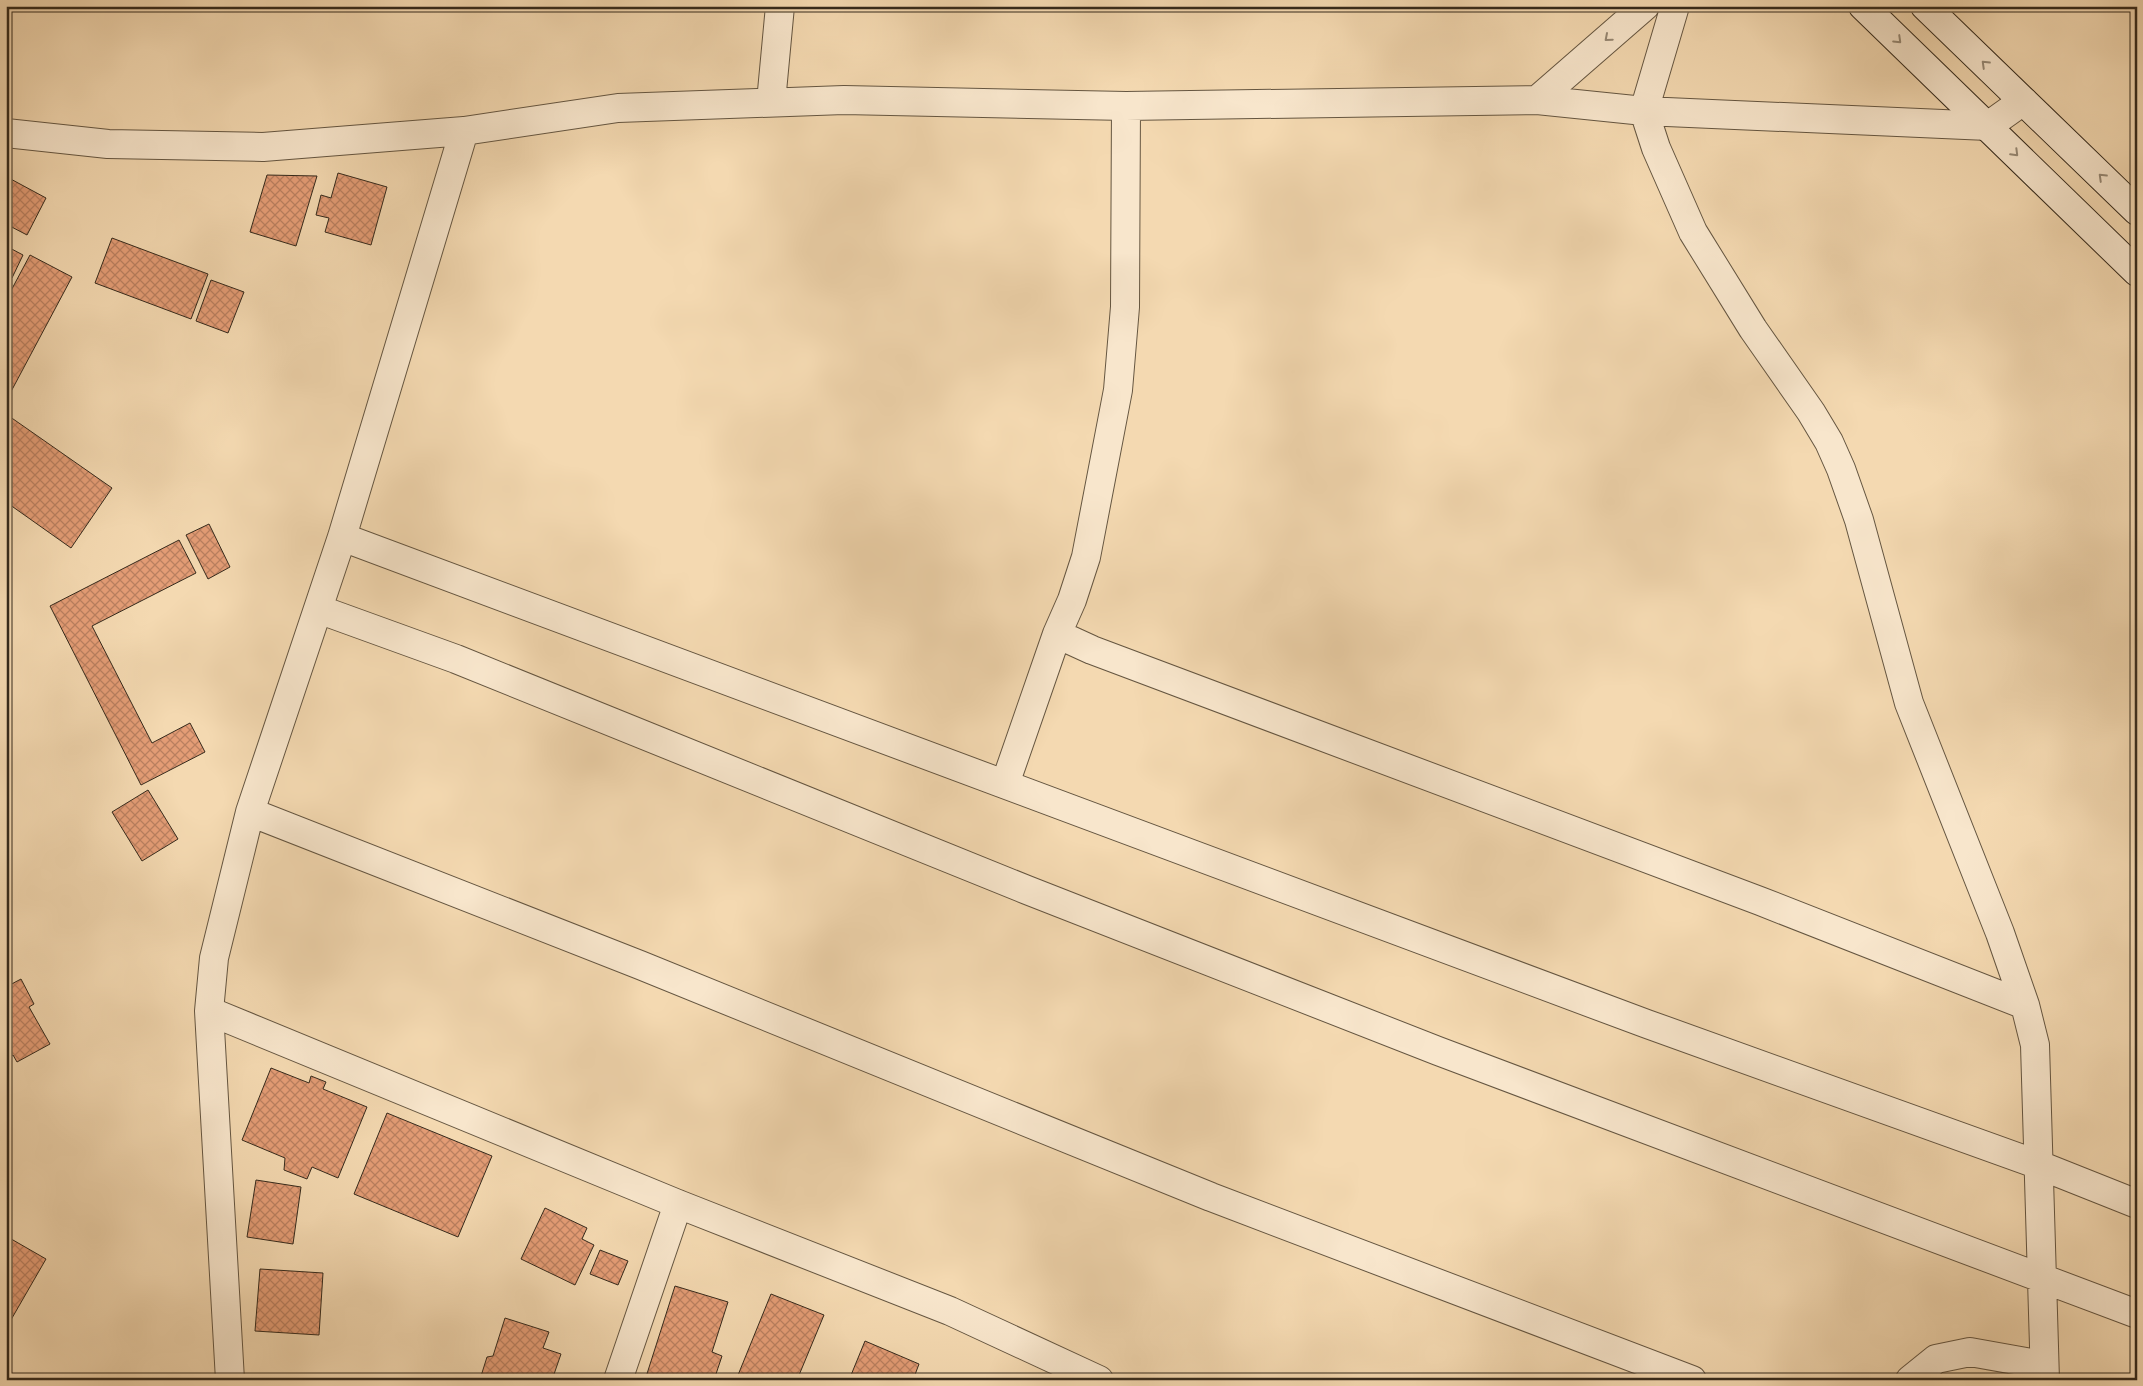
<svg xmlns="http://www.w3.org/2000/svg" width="2143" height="1386" font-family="'Old Standard TT',serif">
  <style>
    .building { fill: url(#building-cross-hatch); stroke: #352a1c }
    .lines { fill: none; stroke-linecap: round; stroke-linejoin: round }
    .street-casing { stroke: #655641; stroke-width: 30 }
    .secondary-casing { stroke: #352a1c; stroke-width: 30 }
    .street { stroke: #f8e6cc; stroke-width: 28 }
    .secondary { stroke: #f8e6cc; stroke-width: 28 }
    .oneway { stroke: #968874 }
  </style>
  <defs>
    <pattern id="building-cross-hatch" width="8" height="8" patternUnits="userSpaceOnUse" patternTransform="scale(1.25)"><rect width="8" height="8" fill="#e49d76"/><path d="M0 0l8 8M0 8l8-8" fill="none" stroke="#ba8060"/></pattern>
  </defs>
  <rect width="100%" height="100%" fill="#f4d9b1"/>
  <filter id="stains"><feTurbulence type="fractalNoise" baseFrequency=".004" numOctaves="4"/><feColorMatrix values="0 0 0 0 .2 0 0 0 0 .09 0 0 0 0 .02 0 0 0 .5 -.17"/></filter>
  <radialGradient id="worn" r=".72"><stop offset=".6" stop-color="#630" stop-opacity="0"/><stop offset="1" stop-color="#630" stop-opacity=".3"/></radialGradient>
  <path class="building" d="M 338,173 L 387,187 L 371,245 L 325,232 L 329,218 L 316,215 L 321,195 L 331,198 Z
    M 267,175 L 317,176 L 296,246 L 250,232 Z
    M 7,177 L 46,198 L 27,235 L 6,224 Z
    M 112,238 L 208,274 L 191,319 L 95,283 Z
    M 6,246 L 23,255 L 12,278 L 6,275 Z
    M 30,255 L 72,277 L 6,401 L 6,300 Z
    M 211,280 L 244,292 L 228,333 L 196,321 Z
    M 6,414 L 112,488 L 71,548 L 6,502 Z
    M 209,524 L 230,567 L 208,579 L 186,535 Z
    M 179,540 L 196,573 L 92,626 L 152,743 L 190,723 L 205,752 L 141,785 L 50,606 Z
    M 148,790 L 178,839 L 142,861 L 112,812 Z
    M 21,979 L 34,1004 L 29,1007 L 50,1044 L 17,1062 L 13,1055 L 6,1059 L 6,987 Z
    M 271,1068 L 309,1083 L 311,1076 L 326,1082 L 323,1089 L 367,1107 L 338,1178 L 312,1167 L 307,1179 L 284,1170 L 285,1158 L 242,1140 Z
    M 387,1113 L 492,1156 L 458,1237 L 354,1194 Z
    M 256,1180 L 301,1187 L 293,1244 L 247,1237 Z
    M 545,1208 L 587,1228 L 582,1239 L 594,1245 L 575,1285 L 521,1259 Z
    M 6,1236 L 46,1259 L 8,1325 L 6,1324 Z
    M 600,1250 L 628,1261 L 618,1285 L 590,1274 Z
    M 260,1269 L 323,1273 L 319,1335 L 255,1331 Z
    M 675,1286 L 728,1302 L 712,1352 L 722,1356 L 714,1380 L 645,1380 Z
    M 771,1294 L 824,1315 L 797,1380 L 736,1380 Z
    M 505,1318 L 549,1332 L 543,1348 L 561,1354 L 552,1380 L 491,1380 L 481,1376 L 487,1357 L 493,1356 Z
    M 865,1341 L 919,1364 L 913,1380 L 849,1380 Z"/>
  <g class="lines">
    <g class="street-casing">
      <path id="street" d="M 1675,6 L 1644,111 L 1656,148 L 1693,232 L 1753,329 L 1811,412 L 1829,442 L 1841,469 L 1859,520 L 1909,703 L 2000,933 L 2025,1005 L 2035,1045 L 2045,1380
        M 1537,100 L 1645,6
        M 771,102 L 780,6
        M 6,133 L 108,144 L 263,147 L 464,131 L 618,108 L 844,100 L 1126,106 L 1537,100 L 1644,111 L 1988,126 L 2023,101
        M 342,537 L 1647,1024 L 2039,1165 L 2137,1204
        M 318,609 L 456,659 L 1027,890 L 1438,1051 L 2137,1314
        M 1057,634 L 1092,650 L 1760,901 L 2025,1005
        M 1005,784 L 1057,634 L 1072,600 L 1086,557 L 1118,390 L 1125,307 L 1126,106
        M 250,812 L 640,965 L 1211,1197 L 1692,1380
        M 209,1011 L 678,1204 L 950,1311 L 1099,1380
        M 230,1380 L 209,1011 L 214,958 L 250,812 L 342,537 L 464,131
        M 618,1380 L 678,1204
        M 1910,1380 L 1936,1359 L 1970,1352 L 2043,1365"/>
    </g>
    <g class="secondary-casing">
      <path id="secondary" d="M 1863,6 L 2137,272
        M 1925,6 L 2137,211"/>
    </g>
    <use href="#street" class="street"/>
    <use href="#secondary" class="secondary"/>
  </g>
  <defs><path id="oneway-chevron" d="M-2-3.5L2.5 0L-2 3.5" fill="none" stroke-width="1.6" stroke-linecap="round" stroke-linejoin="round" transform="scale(1.25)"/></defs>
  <g class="oneway">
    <use href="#oneway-chevron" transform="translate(1608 38) rotate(139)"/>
    <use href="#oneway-chevron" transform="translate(1898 40) rotate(44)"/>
    <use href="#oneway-chevron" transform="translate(1985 64) rotate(-136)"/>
    <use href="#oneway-chevron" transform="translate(2015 153) rotate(45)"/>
    <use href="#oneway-chevron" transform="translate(2102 177) rotate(-136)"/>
  </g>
  <rect width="2143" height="1386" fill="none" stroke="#f4d9b1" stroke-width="25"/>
  <rect x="8" y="8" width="2128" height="1371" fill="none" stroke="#352a1c" stroke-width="2.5"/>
  <rect x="12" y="12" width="2118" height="1361" fill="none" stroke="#352a1c"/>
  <rect width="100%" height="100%" filter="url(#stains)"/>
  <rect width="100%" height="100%" fill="url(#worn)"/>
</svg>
